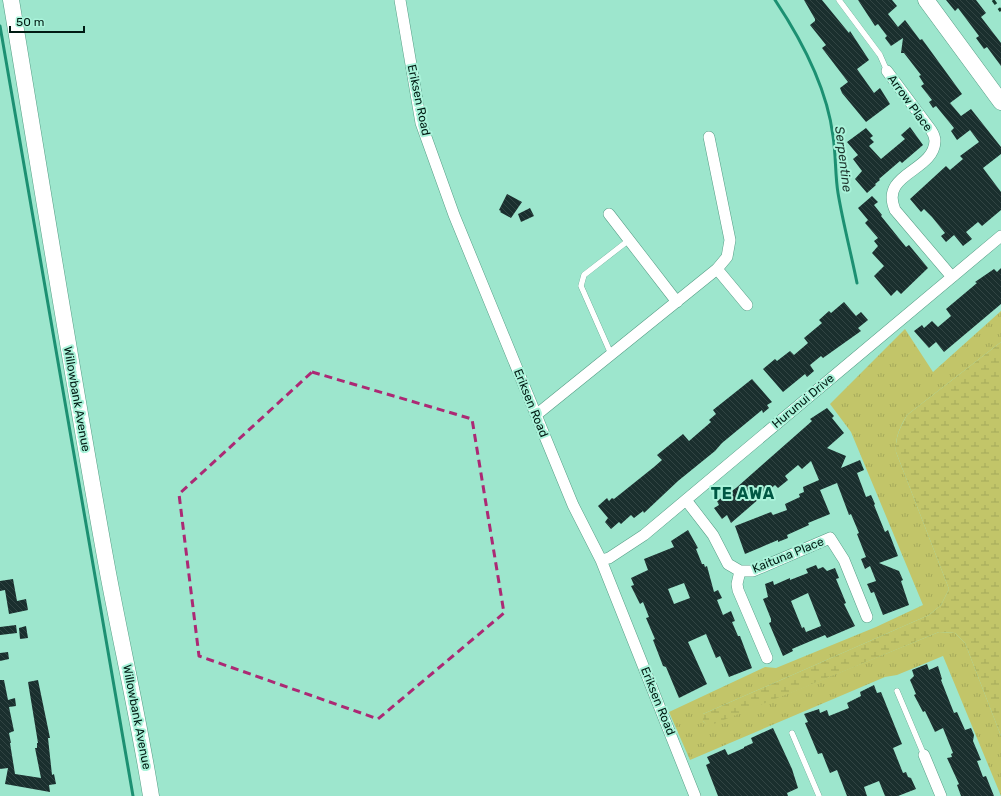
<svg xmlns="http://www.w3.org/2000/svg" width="1001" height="796" font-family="Rubik,sans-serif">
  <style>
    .wetland { fill: url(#wetland-marsh) }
    .park { fill: url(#park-tufts) }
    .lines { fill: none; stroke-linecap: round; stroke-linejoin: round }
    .stream { stroke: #1c9072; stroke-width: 3 }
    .building { fill: url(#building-back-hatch); fill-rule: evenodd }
    .lane-casing { stroke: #569e86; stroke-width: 6 }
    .street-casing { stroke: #569e86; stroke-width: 12 }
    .secondary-casing { stroke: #569e86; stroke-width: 17 }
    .lane { stroke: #fff; stroke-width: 5.5 }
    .street { stroke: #fff; stroke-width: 11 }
    .secondary { stroke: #fff; stroke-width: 16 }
    .rail { stroke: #16372d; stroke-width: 3; stroke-dasharray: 5 5; stroke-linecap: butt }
    .marked { fill: none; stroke: #ac2974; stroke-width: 3; stroke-dasharray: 8 5; stroke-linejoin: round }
    .labels { text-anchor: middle; stroke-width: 4; stroke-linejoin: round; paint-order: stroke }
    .street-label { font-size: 12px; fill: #001b13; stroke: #aaf3da }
    .water-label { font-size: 13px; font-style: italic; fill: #1d352d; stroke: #aaf3da }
    .district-label { font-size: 16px; font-weight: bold; letter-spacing: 1px; fill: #005844; stroke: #aaf3da }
  </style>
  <defs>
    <pattern id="wetland-marsh" width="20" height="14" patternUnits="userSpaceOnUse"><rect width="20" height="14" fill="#c2c569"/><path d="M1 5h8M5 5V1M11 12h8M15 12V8" fill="none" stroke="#a5a95a"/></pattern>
    <pattern id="park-tufts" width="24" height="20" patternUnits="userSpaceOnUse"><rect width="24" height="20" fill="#c2c569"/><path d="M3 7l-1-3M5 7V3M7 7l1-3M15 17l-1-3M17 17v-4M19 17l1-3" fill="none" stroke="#a5a95a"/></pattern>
    <pattern id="building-back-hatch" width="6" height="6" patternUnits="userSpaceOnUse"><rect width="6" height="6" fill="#1a2f2e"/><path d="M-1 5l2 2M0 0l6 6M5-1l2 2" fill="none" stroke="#314443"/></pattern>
  </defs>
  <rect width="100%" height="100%" fill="#9de6cd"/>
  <path class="wetland" d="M 1001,342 L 1001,736 L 965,643 L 955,633 L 939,632 L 709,727 L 703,721 L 703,714 L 929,615 L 941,605 L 949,589 L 896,452 C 895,437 900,428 907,415 Z"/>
  <path class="park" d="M 1001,311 L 1001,342 L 907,415 C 900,427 895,437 896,452 L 949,589 L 941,605 L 929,615 L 703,714 L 703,721 L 709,726 L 939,632 L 955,633 L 965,643 L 1001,736 L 1001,796 L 943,656 L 897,675 L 885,677 L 690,760 L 669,712 L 765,667 L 776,668 L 876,627 L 923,605 L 851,432 L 830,404 L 905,329 L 933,372 Z"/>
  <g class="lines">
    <path class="stream" d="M 775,0 C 801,39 827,88 833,136 C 836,155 835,175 838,193 C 843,223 851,253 857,283
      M 0,26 L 133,796"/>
  </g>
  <path class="building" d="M 804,0 L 822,0 L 849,33 L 850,31 L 869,60 L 857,69 L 874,93 L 880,88 L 890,104 L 866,122 L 842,93 L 840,88 L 848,82 L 822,48 L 826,45 L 810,25 L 815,21 L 815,19 Z
    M 858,0 L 892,0 L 897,6 L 888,14 L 898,27 L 905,20 L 920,40 L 922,39 L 962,94 L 950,103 L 961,116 L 971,109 L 1001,147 L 1001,154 L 983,168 L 1001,192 L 1001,210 L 982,226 L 978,222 L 966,232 L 972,239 L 963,246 L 954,235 L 946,242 L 941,236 L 945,233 L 932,217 L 924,209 L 921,212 L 910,199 L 946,166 L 950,170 L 963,159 L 960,156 L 979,142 L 970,130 L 957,140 L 951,131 L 954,128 L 936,106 L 933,108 L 929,102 L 932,100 L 921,86 L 924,84 L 919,76 L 921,75 L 904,53 L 901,53 L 903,38 L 891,46 L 885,38 L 887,36 L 878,24 L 875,26 Z
    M 946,0 L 976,0 L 986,13 L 981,17 L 1001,43 L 1001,66 L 987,47 L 984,49 L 976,38 L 979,36 L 958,8 L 955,11 Z
    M 910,127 L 923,145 L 902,163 L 900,161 L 879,179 L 880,180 L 875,184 L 876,185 L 867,193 L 855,179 L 862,171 L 853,159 L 858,155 L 847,142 L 866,128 L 873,136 L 870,138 L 874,142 L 869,146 L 881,159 L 905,139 L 901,135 Z
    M 507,194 L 522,202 L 511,218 L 500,212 L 501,211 L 499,210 Z
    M 872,196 L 878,202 L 874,205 L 882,215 L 881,216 L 906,247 L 909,245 L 928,268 L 901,294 L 897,290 L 891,296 L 874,276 L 884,266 L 872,253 L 878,246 L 874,241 L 878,238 L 865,223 L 868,220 L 858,208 Z
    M 530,208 L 534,216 L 521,222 L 518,214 Z
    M 1001,268 L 1001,304 L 944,352 L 936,342 L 929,348 L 914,331 L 922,325 L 924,328 L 932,321 L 938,327 L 951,316 L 946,309 L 977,283 L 975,282 L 994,269 L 997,272 Z
    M 844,302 L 856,316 L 861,312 L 868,320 L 858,328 L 861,331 L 823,358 L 821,356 L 810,365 L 814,371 L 807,377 L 805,374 L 783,392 L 763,369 L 775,359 L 777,361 L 790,351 L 794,355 L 808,343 L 804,338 L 822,323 L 819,320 L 829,311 L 831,313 Z
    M 752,379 L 772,402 L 767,405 L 769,408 L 763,413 L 762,410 L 722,443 L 715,451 L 678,481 L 644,513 L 643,511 L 634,518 L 631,515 L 621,524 L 619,522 L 611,529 L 605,522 L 608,518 L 598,506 L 607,498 L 609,501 L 612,498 L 614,499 L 654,467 L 662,460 L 657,455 L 683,434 L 689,441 L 711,422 L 709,420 L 716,414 L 713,410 Z
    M 827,408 L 834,416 L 832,418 L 844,433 L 827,448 L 846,456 L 841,468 L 860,460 L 864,470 L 857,473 L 866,497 L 871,495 L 875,504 L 874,505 L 885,532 L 888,530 L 898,556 L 879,563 L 899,571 L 903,580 L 901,581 L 909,605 L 883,615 L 874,592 L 871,593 L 867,584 L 876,581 L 870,566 L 865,569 L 861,559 L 866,557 L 857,534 L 859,533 L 851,514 L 849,515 L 837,483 L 820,490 L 830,514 L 808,523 L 809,525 L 787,535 L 788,538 L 778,542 L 778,540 L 745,554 L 735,526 L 771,512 L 773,515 L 787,510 L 785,504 L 800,497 L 799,494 L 804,492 L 803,487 L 819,480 L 811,461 L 802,469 L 798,465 L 785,476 L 788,480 L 778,488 L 775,485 L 731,523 L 727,515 L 722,519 L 714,508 L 719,505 L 717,501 L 736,488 L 812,421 L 810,419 Z
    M 688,530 L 698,548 L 696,549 L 702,564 L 704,564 L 705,567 L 707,566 L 714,592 L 718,590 L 722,598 L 717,600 L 723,615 L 731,611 L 735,621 L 732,622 L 738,636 L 740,636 L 752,668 L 729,677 L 720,656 L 716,658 L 706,634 L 688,642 L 707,684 L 679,698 L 666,667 L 663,666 L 660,658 L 653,640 L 655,639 L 646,618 L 649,617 L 643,602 L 640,604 L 631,586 L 634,585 L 631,578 L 648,570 L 644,559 L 674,547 L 671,541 ZM 684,583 L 690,598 L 674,604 L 668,589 Z
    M 816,565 L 818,569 L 823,567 L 827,571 L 835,568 L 839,578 L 836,579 L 846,603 L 844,604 L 855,626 L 827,638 L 825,635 L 792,649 L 793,651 L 783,656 L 769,623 L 771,622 L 771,619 L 763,599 L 768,597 L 765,584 L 773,581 L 774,585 L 790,578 L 790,580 L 808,573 L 806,569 ZM 808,593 L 821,626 L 806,632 L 804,627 L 802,628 L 791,601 Z
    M 13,579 L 17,601 L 26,599 L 28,610 L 9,614 L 5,590 L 0,591 L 0,581 Z
    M 16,625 L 17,633 L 0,635 L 0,627 Z
    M 26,626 L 28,638 L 20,639 L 19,628 Z
    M 8,652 L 9,659 L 0,661 L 0,653 Z
    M 927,664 L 929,670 L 938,666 L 942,679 L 941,680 L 954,713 L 957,712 L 965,730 L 971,728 L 974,735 L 973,741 L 981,760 L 977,761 L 983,777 L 986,776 L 994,796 L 961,796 L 957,785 L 959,784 L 947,758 L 952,757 L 951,754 L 953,753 L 943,728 L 935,732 L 925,711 L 923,712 L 914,695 L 916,694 L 910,680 L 914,676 L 912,670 Z
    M 0,680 L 4,680 L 8,700 L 15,698 L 16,706 L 9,707 L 14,731 L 9,733 L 11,743 L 10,743 L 15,774 L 41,778 L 35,748 L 37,748 L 37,743 L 38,743 L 28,682 L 38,680 L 50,738 L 48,738 L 52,775 L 54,774 L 56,784 L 49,785 L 50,792 L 5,784 L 8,768 L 0,769 Z
    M 874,685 L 877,693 L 881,692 L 902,744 L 893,748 L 903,773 L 906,772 L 908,777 L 911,778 L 916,789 L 898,796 L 885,796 L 879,781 L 864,787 L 867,796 L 847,796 L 837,770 L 830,773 L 822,753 L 818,754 L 805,723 L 808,722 L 804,714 L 819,709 L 820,713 L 827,710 L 829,716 L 849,708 L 847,703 L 861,696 L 860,692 Z
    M 773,728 L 792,769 L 798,788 L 787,793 L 788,796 L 718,796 L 706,765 L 710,763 L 707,757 L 725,749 L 728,755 L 744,748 L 744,747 L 753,743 L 751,738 Z"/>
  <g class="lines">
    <g class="lane-casing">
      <path id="lane" d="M 839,0 L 880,55 L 887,71
        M 611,354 L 581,286 L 584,275 L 629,240
        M 897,691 L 924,755
        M 792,733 L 819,796"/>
    </g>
    <g class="street-casing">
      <path id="street" d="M 400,0 L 421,123 L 454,215 L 573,505 L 601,560 L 695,796
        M 887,71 L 931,130 C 933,133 935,138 935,141 C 934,172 879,173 895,210 L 952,277
        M 609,214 L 677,302
        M 717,269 L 747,305
        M 536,415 L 717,269 L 727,257 L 730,240 L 709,137
        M 686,500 L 713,535 L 728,564 L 740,571 L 753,571 L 830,538 L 844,560 L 867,617
        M 601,560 L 609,558 L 644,535 L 1001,236
        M 740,571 L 737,584 L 738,590 L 767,658
        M 924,755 L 941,796"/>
    </g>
    <g class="secondary-casing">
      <path id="secondary" d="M 11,0 C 43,191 73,382 108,573 C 122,647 139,721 151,796
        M 926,0 L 1001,102"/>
    </g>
    <use href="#lane" class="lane"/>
    <use href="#street" class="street"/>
    <use href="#secondary" class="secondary"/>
    <path class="rail" d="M 993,0 L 1001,11"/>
  </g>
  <path class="marked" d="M 312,372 L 472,419 L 504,613 L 378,719 L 199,656 L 179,494 Z"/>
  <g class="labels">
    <g class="street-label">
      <text transform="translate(419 100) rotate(78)" y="4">Eriksen Road</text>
      <text transform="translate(910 103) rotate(54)" y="4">Arrow Place</text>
      <text transform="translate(77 399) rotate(80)" y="4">Willowbank Avenue</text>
      <text transform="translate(803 401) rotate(-40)" y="4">Hurunui Drive</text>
      <text transform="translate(531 403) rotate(68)" y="4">Eriksen Road</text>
      <text transform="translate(788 555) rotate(-22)" y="4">Kaituna Place</text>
      <text transform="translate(658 701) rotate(68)" y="4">Eriksen Road</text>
      <text transform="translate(137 717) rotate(79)" y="4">Willowbank Avenue</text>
    </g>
    <g class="water-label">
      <text transform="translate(844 159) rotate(83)" y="5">Serpentine</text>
    </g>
    <g class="district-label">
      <text x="743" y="499">TE AWA</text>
    </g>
  </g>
  <path d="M10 26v6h74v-6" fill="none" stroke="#001b13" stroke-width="2"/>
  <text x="16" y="26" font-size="12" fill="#001b13" stroke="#aaf3da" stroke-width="3" paint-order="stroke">50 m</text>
</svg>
